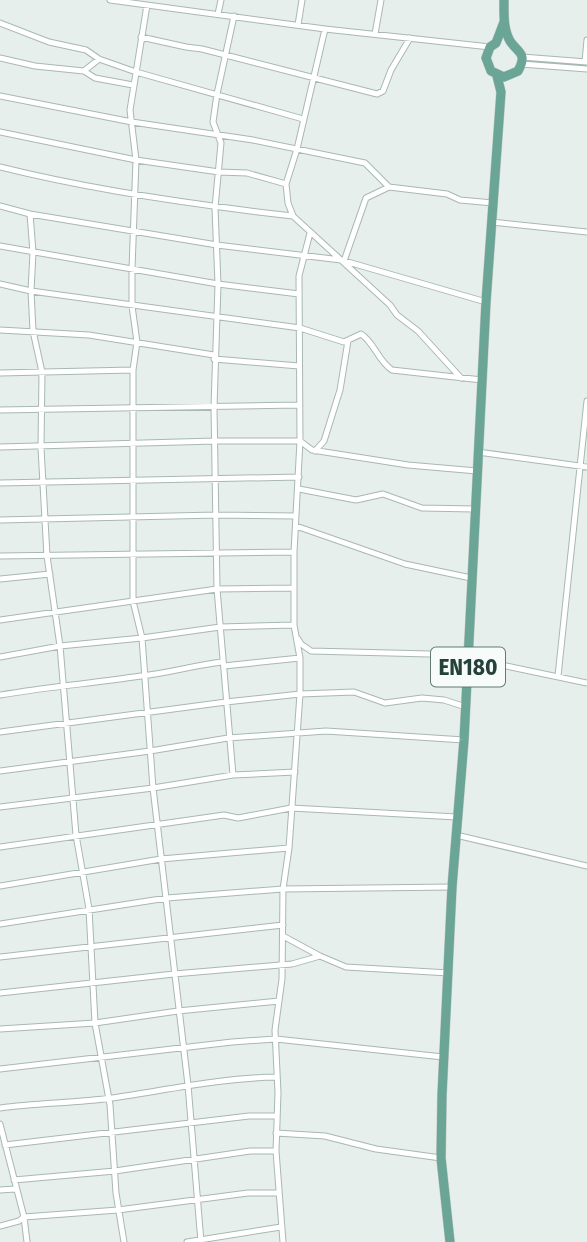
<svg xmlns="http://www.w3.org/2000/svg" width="587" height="1242" font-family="'Fira Sans Condensed',sans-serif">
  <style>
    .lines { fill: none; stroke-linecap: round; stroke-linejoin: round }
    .street-casing { stroke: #a8b8b2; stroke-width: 7 }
    .primary-casing { stroke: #c2cac8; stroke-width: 10 }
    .street { stroke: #fff; stroke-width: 5 }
    .primary { stroke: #6aa596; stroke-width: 9 }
    .labels { text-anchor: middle; stroke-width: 5; stroke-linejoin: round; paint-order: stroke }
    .shield { fill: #f7fbf9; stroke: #637a73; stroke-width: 2 }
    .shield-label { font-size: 23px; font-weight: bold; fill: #24423a }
  </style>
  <rect width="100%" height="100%" fill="#e6efeb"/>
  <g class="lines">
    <g class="street-casing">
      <path id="street" d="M 110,0 L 325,29 L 490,47
        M 147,5 L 130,110 L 136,160 L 132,269 L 132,306 L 137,342 L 133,370 L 133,601 L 142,638 L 153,788 L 188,1085 L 201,1242
        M 218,14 L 221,0
        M 0,23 L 49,42 L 86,50 L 99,59 L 136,72 L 303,119
        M 298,25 L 302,0
        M 325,29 L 297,149 L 286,184 L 288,203 L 293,216 L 390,305 L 397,315 L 418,331 L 461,378
        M 375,34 L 381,0
        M 141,37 L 186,47 L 202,49 L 377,94 L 383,91 L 391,70 L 410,38
        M 522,57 L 587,62
        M 0,58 L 35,66 L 84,71 L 99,59
        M 585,62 L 587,40
        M 521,64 L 587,69
        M 84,71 L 95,78 L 133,85
        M 0,96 L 132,122 L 253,140 L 365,163 L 389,187 L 447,194 L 460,200 L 493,203
        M 0,132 L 136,160 L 219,172 L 247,173 L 286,184
        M 0,167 C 96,191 195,205 293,216
        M 0,206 L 30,214
        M 492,222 L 587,232
        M 0,246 L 218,284 L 299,294
        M 344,261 L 366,198 L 389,187
        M 0,284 L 31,291 L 300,328 L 344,342 L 361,334 C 374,342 378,361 392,370 L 482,380
        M 0,330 L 89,335 L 214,355
        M 214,359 L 299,366
        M 0,373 L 133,370
        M 0,410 L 299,405
        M 0,447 L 215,441 L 300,441 L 312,450 L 408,465 L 477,471
        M 315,451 L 324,441 L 340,390 L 348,341
        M 478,452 L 587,467
        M 0,483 L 299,477
        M 299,489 L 356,500 L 383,494 L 422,508 L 474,509
        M 0,520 L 216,515 L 296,516
        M 296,526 L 405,564 L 471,578
        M 0,556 L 294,552
        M 0,579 L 50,574
        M 0,620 L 217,589 L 294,588
        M 298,639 L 301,644 L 311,651 L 469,655 L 492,663 L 587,683
        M 0,657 L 60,646 L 142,638 L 220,627 L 294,625
        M 224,666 L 300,658
        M 558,676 L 587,401
        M 0,695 C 47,687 94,683 141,676 C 169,673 195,665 222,662
        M 0,732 L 226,702 L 300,694 L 354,692 L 385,703 L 422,698 L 444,700 L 466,707
        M 0,771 L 150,751 L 228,738 L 326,731 L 464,740
        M 233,775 L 217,589 L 214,407 L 218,284 L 215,208 L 221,143 L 213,122 L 217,94 L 234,16
        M 0,807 L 153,788 L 233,775 L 295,772
        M 456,835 L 587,866
        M 0,847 L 224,815 L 238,818 L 291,808 L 457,817
        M 0,886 L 161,859 L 289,848
        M 0,924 L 167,898 L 283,889 L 452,887
        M 283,936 L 320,956 L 346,967 L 449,973
        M 0,957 L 283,925
        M 0,993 L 174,974 L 292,964 L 320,956
        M 0,1029 L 95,1023 L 178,1011 L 279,1001
        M 0,1069 L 232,1042 L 276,1039 L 443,1057
        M 0,1108 C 37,1103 75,1103 112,1098 C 167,1090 221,1078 277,1077
        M 0,1124 L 24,1217 L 27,1242
        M 276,1133 L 325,1136 L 376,1149 L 441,1158
        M 5,1145 L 249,1116 L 276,1116
        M 14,1180 L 115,1171 L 250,1151 L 276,1151
        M 0,1190 L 15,1189
        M 0,1226 L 19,1221 L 24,1217 L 118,1210 L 248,1193 L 277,1193
        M 124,1242 L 116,1193 L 110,1105 L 95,1023 L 89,909 L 76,835 L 60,646 L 47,556 L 41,448 L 42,372 L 33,331 L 31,291 L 33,252 L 30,214 L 217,245 L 341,260 L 486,302
        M 187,1242 L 281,1227
        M 283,1242 L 276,1151 L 278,1093 L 275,1030 L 282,979 L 283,889 L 289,848 L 300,694 L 300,658 L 294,625 L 294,552 L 300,441 L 299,276 L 310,233"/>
    </g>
    <g class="primary-casing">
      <path id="primary" d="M 504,0 C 504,13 503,29 510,41 C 518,53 528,53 518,71 L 504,77 L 491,71 L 486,58 L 490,47 L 496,43 L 504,22
        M 450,1242 L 441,1158 L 442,1095 L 452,887 L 464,740 L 486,302 L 501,92 L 497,76"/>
    </g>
    <use href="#street" class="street"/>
    <use href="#primary" class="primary"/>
  </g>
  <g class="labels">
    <rect class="shield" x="431" y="647.5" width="74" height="39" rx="5"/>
    <g class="shield-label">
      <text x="468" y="675">EN180</text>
    </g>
  </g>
</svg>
